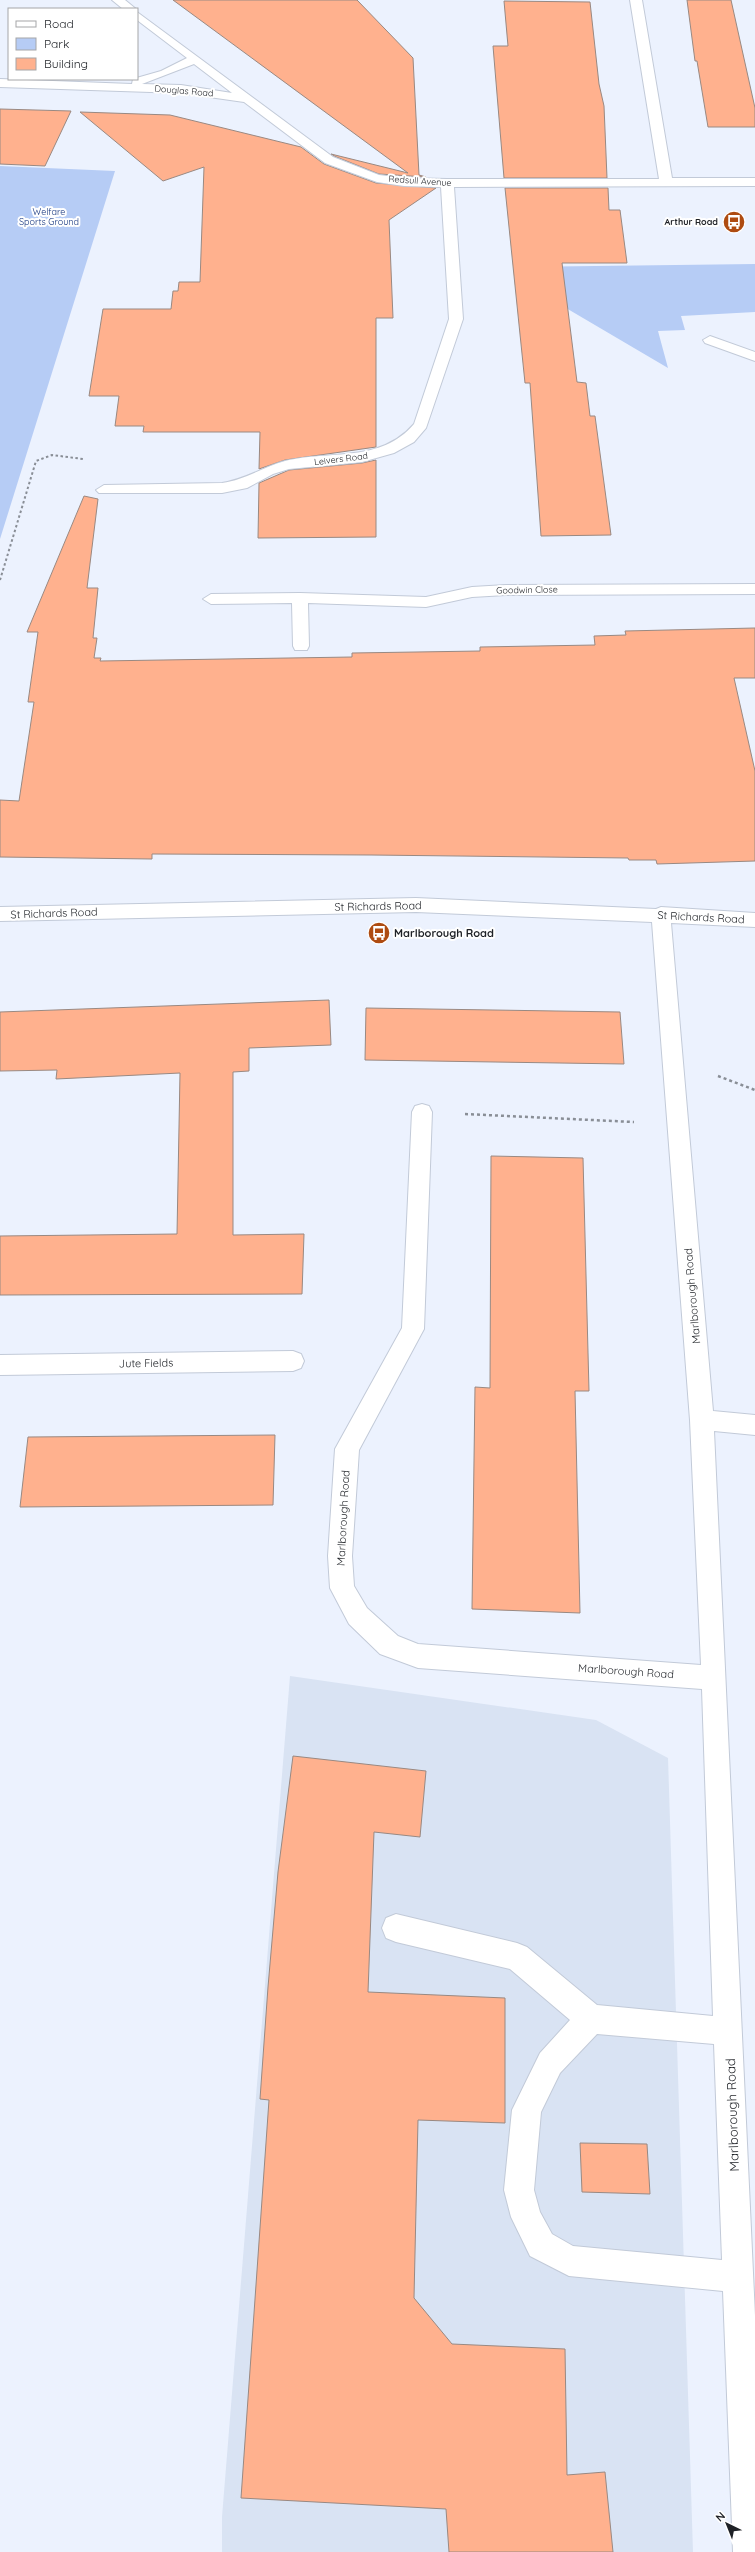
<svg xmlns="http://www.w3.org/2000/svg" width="755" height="2552" font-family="Quicksand,sans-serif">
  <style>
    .built { fill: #d9e3f3 }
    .green { fill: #b6ccf5 }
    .building { fill: #ffb18e; stroke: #998982 }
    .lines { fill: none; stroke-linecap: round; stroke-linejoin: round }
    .minor-casing { stroke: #c2cad8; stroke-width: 2 }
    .path-far1 { stroke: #898e96; stroke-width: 2; stroke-dasharray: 2.5 2.5; stroke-linecap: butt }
    .path { stroke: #898e96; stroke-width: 2.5; stroke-dasharray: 3 3; stroke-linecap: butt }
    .minor { fill: #fff; fill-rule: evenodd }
    .labels { text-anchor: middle; stroke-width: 4; stroke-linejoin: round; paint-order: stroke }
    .far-street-label { font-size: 9px; fill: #1e2126; stroke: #fff }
    .far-park-label { font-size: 9px; fill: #10317c; stroke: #fff }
    .far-poi-label { font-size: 9px; font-weight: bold; fill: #1e2126; stroke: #fff; text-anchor: end }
    .street-label { font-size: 11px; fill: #1e2126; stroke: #fff }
    .poi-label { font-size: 11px; font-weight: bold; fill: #1e2126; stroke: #fff; text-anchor: start }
    .near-street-label { font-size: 13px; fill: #1e2126; stroke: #fff }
  </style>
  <rect width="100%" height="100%" fill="#ecf2fe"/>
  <path class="built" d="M 290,1676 L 596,1720 L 668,1758 L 693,2552 L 222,2552 L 222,2517 Z"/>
  <path class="green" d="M 0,166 L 115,171 L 0,539 Z
    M 755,264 L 755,312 L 681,316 L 685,330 L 658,331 L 668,368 L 515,278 L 516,267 Z"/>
  <path class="building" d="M 173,0 L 357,0 L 413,58 L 419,175 L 426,177 L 379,174 L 334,156 L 331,154 L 408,173 Z
    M 687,0 L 731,0 L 755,108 L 755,127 L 708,127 L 697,61 L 695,61 Z
    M 504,1 L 590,2 L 599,84 L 604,106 L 607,178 L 504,178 L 493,46 L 508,46 Z
    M 0,109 L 71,111 L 45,166 L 0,164 Z
    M 80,112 L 170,115 L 301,147 L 324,164 L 376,183 L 436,188 L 389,220 L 393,318 L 376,318 L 376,447 L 285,460 L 259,469 L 260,432 L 143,432 L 144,426 L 115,426 L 119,396 L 89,396 L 103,309 L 171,309 L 173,291 L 178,291 L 179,282 L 200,282 L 204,167 L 163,181 Z
    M 505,188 L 608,188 L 609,210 L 620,210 L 627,263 L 562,263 L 577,382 L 586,383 L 590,416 L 595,416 L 611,535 L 541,536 L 530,383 L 525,383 Z
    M 376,460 L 376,537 L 258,538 L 259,483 L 289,470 L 362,463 Z
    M 84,496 L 98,499 L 87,588 L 98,588 L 93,638 L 97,638 L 94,658 L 101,658 L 100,661 L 352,657 L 352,653 L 480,651 L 480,647 L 595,645 L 594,636 L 626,635 L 625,631 L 755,628 L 755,678 L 734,678 L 755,771 L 755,861 L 657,864 L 656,860 L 629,860 L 628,858 L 371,855 L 152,854 L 152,859 L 0,857 L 0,800 L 19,801 L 34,702 L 28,702 L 38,632 L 27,632 Z
    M 329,1000 L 331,1045 L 249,1048 L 249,1071 L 233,1072 L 233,1235 L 304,1234 L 302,1294 L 0,1295 L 0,1236 L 177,1234 L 180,1073 L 56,1079 L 57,1070 L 0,1071 L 0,1012 Z
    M 366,1008 L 620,1012 L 624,1064 L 365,1060 Z
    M 491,1156 L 583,1158 L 589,1391 L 575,1391 L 580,1613 L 472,1609 L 475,1387 L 490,1388 Z
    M 275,1435 L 273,1505 L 20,1507 L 28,1437 Z
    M 293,1756 L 426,1771 L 420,1837 L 374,1832 L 368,1992 L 505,1998 L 505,2123 L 418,2120 L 414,2298 L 452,2344 L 565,2349 L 567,2475 L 605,2472 L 613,2552 L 449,2552 L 446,2509 L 241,2498 L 269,2100 L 260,2099 L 268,1987 L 278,1872 Z
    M 580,2143 L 647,2144 L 650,2194 L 582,2192 Z"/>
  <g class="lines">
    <g class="minor-casing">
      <path id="minor" d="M 112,0 L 125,0 L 136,9 L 123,9 Z
        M 630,0 L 642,0 L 672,178 L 755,178 L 755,186 L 454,187 L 463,319 L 426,428 L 414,442 L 394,453 L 362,462 L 289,469 L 273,474 L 247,488 L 222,493 L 99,493 L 96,490 L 104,485 L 222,483 C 245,480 263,467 285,461 C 330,450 381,463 414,424 L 449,319 L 441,187 L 404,186 L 377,182 L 325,163 L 244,102 L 181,93 L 0,87 L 0,79 L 132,84 L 133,79 L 161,71 L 187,58 L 137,20 L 137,12 L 333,157 L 379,175 L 404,178 L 447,179 L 659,179 ZM 194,64 L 232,93 L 181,85 L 142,84 Z
        M 710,336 L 755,352 L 755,361 L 705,343 L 703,340 Z
        M 755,584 L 755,594 L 506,595 L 472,597 L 426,607 L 308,603 L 309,646 L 307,650 L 295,650 L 293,646 L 292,603 L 211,604 L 203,599 L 211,594 L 300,593 L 426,597 L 472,587 L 506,585 Z
        M 416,898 L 656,909 L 661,907 L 755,913 L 755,927 L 671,923 L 713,1411 L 755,1415 L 755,1435 L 714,1431 L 755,2316 L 755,2552 L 733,2552 L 723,2291 L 569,2276 L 530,2256 L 511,2217 L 504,2190 L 512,2110 L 540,2053 L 570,2020 L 510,1969 L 396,1942 L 386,1938 L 382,1928 L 386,1918 L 396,1914 L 517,1943 L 527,1947 L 597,2005 L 713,2016 L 702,1689 L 418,1668 L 380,1654 L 349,1624 L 330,1588 L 328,1556 L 335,1449 L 402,1328 L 412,1112 L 415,1106 L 422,1104 L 429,1106 L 432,1112 L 424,1329 L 359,1450 L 352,1556 L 354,1586 L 367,1608 L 398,1636 L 418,1644 L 701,1665 L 690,1420 L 652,922 L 416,912 L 0,921 L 0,907 ZM 597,2034 L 714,2044 L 722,2260 L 573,2246 L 552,2234 L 540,2212 L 534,2190 L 541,2112 L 560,2073 Z
        M 293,1351 L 301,1354 L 304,1361 L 301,1368 L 293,1371 L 0,1375 L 0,1355 Z"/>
    </g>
    <path class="path-far1" d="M 0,580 L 36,461 L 52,455 L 83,459"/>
    <path class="path" d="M 718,1076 L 755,1090
      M 465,1114 L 634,1122"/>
    <use href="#minor" class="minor"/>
  </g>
  <defs>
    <g id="bus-disc" transform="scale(1.15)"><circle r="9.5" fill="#ae4b11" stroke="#fff"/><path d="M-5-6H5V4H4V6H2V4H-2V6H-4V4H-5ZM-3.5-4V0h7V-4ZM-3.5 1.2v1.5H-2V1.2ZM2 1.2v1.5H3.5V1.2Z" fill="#fff"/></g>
  </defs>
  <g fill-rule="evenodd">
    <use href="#bus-disc" x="734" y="222"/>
    <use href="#bus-disc" x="379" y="933"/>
  </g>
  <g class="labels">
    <g class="far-street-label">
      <text transform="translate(184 91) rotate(5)" y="3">Douglas Road</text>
      <text transform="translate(420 181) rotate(4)" y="3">Redsull Avenue</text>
      <text transform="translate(341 459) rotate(-7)" y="3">Leivers Road</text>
      <text transform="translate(527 590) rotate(-1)" y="3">Goodwin Close</text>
    </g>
    <g class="far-park-label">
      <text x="49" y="215">Welfare<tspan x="49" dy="10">Sports Ground</tspan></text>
    </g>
    <g class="far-poi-label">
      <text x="718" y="225">Arthur Road</text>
    </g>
    <g class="street-label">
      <text transform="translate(378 906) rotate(-1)" y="4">St Richards Road</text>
      <text transform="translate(54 913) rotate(-2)" y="4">St Richards Road</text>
      <text transform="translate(701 917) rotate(3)" y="4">St Richards Road</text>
      <text transform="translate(692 1296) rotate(-95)" y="4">Marlborough Road</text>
      <text transform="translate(146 1363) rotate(-1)" y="4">Jute Fields</text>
      <text transform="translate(343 1518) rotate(-87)" y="4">Marlborough Road</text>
      <text transform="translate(626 1671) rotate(4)" y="4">Marlborough Road</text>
    </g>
    <g class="poi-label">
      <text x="394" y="937">Marlborough Road</text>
    </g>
    <g class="near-street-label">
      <text transform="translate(732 2115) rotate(-92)" y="5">Marlborough Road</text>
    </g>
  </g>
  <rect x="8" y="8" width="130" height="72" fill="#ffffff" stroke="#a5a6a8"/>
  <rect x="16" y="21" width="20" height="6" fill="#ffffff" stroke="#a5a6a8"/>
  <text x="44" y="28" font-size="12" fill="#1e2126">Road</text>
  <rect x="16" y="38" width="20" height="12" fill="#b6ccf5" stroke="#a5a6a8"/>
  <text x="44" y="48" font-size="12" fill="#1e2126">Park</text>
  <rect x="16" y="58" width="20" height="12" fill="#ffb18e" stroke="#a5a6a8"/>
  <text x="44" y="68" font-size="12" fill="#1e2126">Building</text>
  <g transform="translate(727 2524) rotate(317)" stroke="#ffffff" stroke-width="3" paint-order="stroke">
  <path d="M0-3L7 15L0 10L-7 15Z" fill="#1e2126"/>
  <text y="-6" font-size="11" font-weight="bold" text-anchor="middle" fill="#1e2126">N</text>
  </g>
</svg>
